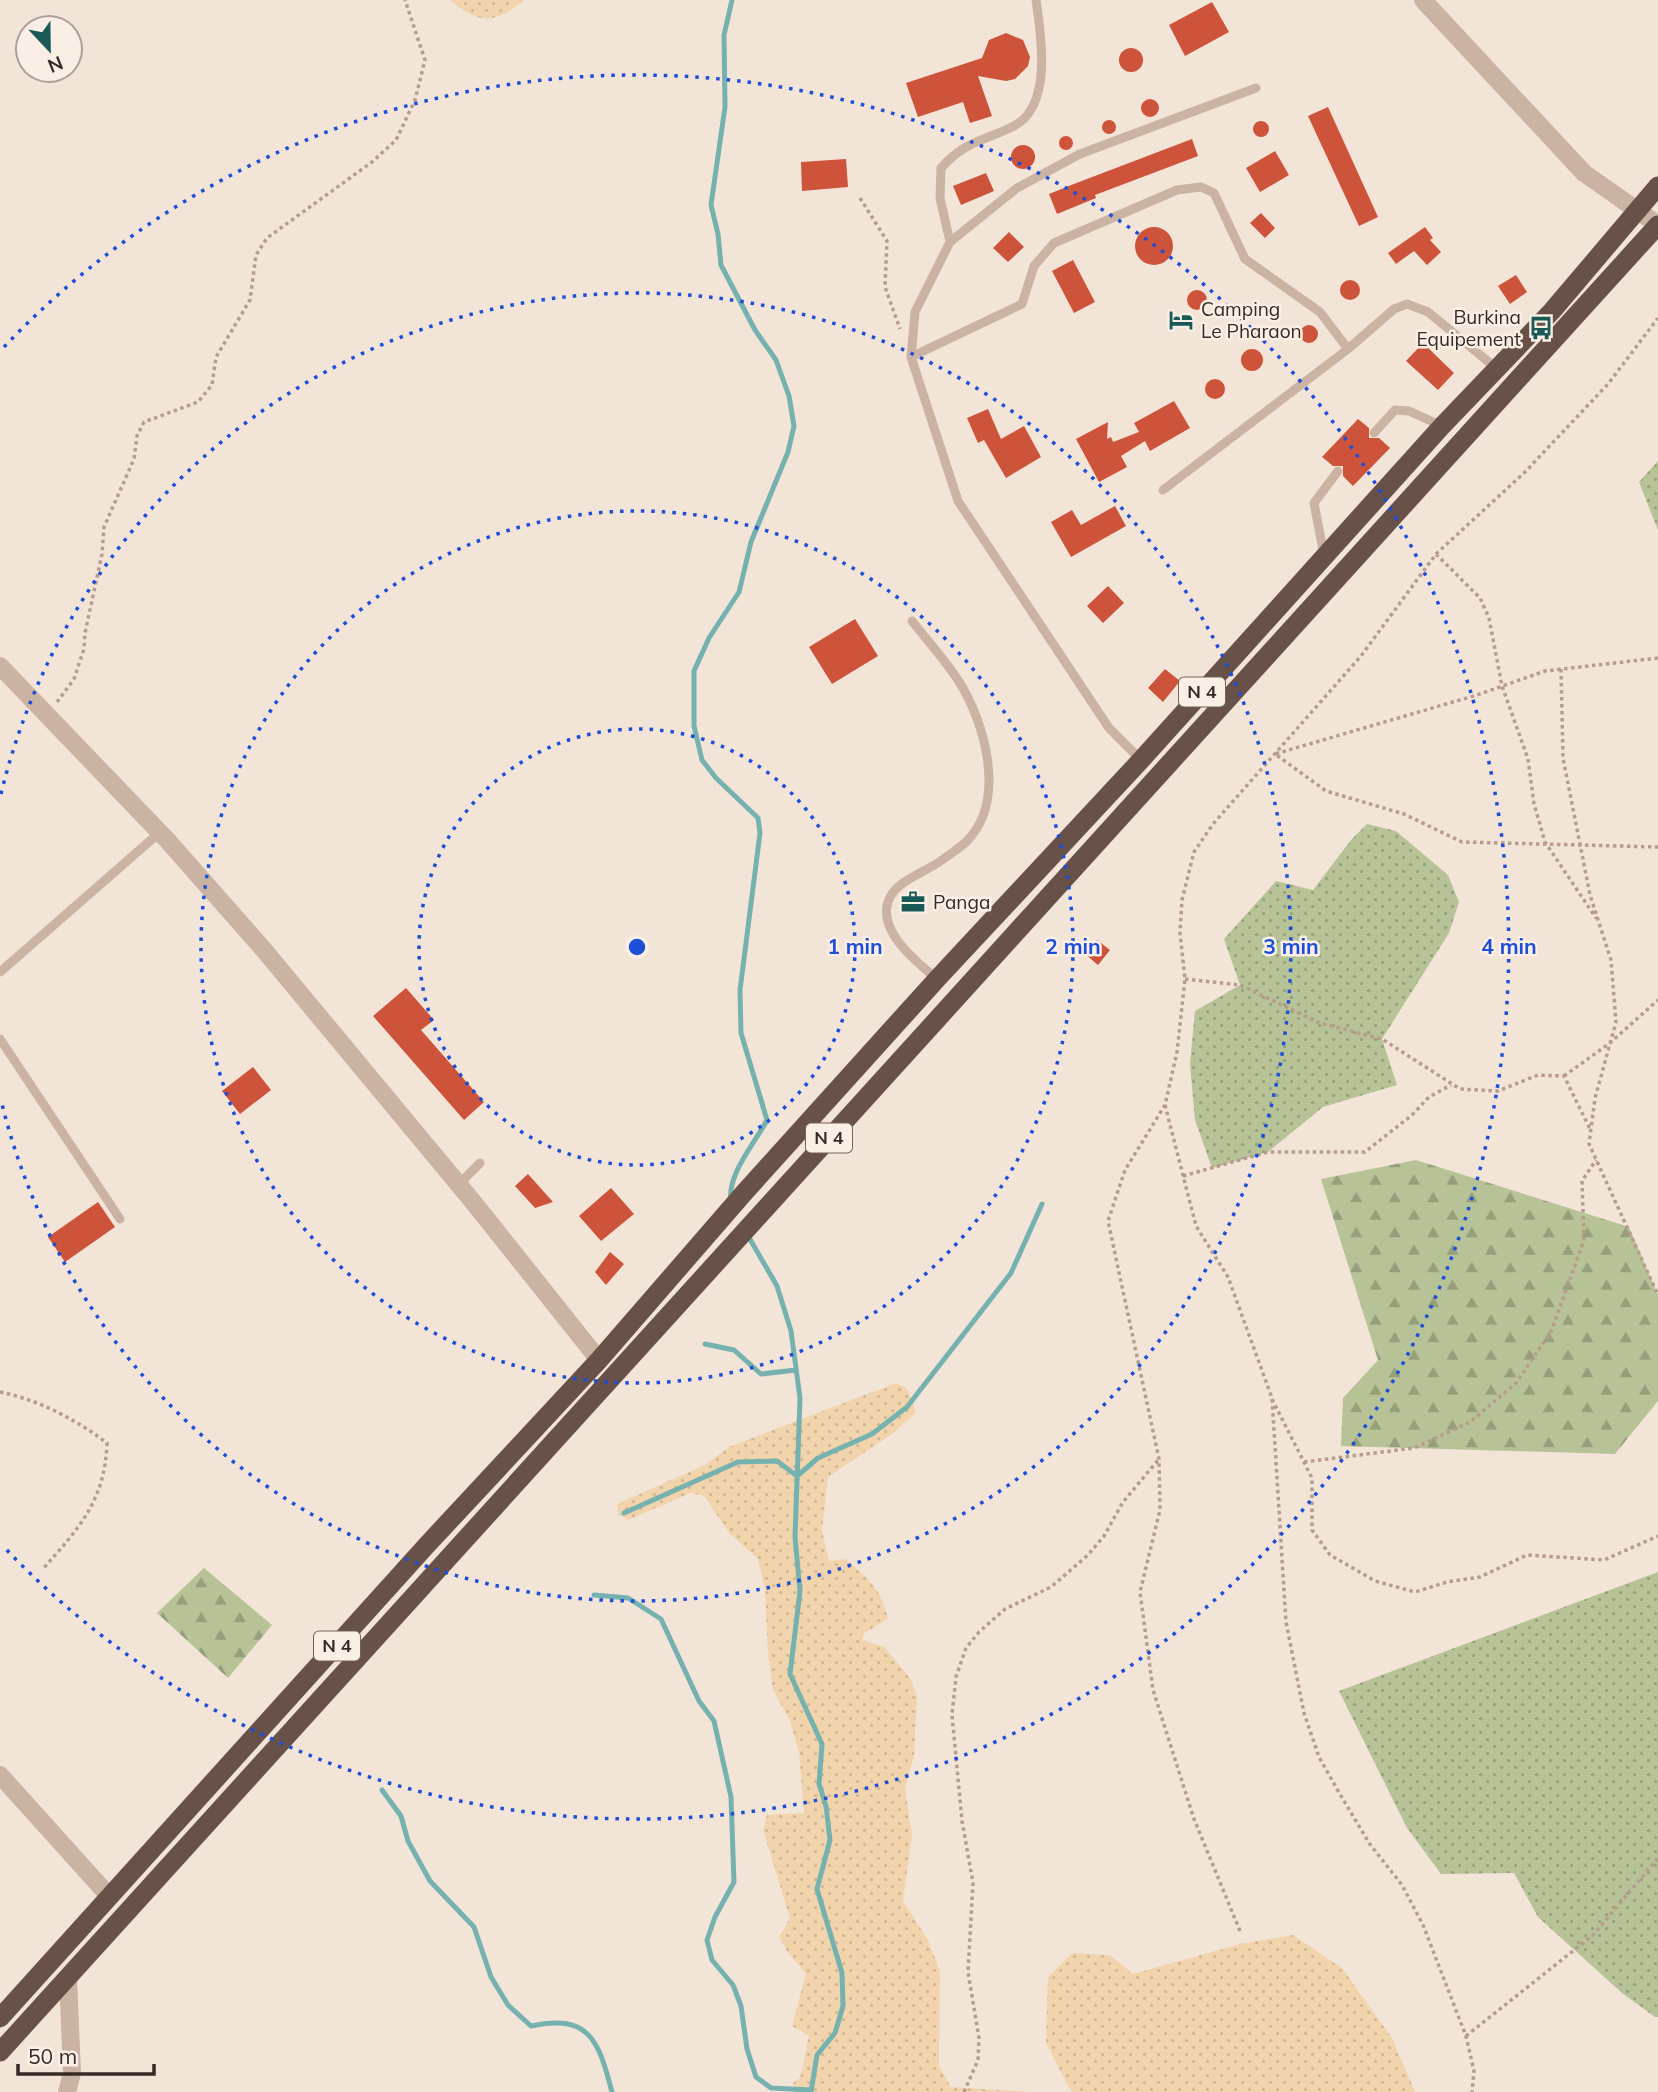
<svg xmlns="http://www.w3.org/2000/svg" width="1658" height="2092" font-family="Mulish,sans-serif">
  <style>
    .grass { fill: url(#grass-dots) }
    .forest { fill: url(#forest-firs) }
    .sand { fill: url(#sand-dots) }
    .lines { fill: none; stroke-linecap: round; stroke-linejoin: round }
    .stream { stroke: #75b2af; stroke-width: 5 }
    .building { fill: #ce533b }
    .path { stroke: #b79c8e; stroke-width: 3.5; stroke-dasharray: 3.5 3.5; stroke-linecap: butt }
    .service { stroke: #cbb3a4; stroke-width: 9 }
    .minor { stroke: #cbb3a4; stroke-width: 18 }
    .trunk { stroke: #685149; stroke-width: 19 }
    .ring { fill: none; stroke: #1d4ed8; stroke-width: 3.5; stroke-dasharray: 3.5 7 }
    .labels { text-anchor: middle; stroke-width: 5; stroke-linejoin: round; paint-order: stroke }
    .shield { fill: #faefe5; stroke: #71655f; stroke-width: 2 }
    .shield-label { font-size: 18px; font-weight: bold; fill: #362a26 }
    .poi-label { font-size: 19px; fill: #362a26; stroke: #faefe5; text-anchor: start }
    .centre { fill: #1d4ed8; stroke: #faefe5; stroke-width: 3.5 }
    .ring-label { font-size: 21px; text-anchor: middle; font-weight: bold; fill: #1d4ed8; stroke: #faefe5; stroke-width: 5; stroke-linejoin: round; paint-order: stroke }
  </style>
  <defs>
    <pattern id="grass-dots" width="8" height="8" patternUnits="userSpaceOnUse" patternTransform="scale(1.75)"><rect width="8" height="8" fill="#b7c397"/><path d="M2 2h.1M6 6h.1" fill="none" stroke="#969f7b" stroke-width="1.8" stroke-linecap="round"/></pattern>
    <pattern id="forest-firs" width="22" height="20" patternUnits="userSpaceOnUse" patternTransform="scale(1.75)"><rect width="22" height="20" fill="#b7c397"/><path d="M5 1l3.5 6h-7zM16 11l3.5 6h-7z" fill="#969f7b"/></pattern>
    <pattern id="sand-dots" width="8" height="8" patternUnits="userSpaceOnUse" patternTransform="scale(1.75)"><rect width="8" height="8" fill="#f1d4ac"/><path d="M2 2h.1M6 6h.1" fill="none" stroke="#cfb694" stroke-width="1.8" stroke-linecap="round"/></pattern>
  </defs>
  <rect width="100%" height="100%" fill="#f3e4d8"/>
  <path class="grass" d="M 1658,461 L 1658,530 L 1639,482 Z
    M 1367,824 L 1396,831 L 1448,875 L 1459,902 L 1449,933 L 1382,1039 L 1397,1085 L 1323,1107 L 1268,1152 L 1212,1168 L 1195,1120 L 1190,1064 L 1195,1011 L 1240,985 L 1224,939 L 1276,881 L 1313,890 L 1351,840 Z
    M 1658,1572 L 1658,2017 L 1655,2017 L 1622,1993 L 1538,1917 L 1514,1873 L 1441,1874 L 1407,1828 L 1339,1691 Z"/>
  <path class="forest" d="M 1416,1160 L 1629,1227 L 1658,1295 L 1658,1401 L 1615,1454 L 1341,1446 L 1343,1398 L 1378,1360 L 1321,1179 Z
    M 204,1568 L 272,1625 L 228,1678 L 157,1613 Z"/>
  <path class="sand" d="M 450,0 L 524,0 C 496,24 478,25 450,0 Z
    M 896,1383 L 907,1388 L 916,1412 L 895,1432 L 828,1477 L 822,1531 L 829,1561 L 845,1559 C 867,1577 882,1589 888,1619 L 863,1634 L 863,1640 L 884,1647 L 910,1678 L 917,1696 L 914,1756 L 905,1789 L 912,1835 L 903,1901 L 928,1940 L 940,1971 L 939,2066 L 951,2087 L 1032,2092 L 795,2092 L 793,2083 L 800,2078 L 809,2036 L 792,2026 L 806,1974 L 786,1950 L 779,1937 L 790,1918 L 763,1830 L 767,1815 L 804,1813 L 799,1752 L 790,1721 L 773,1690 L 768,1653 L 765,1589 L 758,1559 L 730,1534 L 704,1496 L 691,1493 L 628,1520 L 618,1514 L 617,1504 L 705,1465 L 729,1447 Z
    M 1293,1935 L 1342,1968 L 1392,2038 L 1415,2092 L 1072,2092 L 1069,2088 L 1046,2043 L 1048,1977 L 1072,1953 L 1110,1955 L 1133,1974 L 1240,1944 Z"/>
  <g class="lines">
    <path class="stream" d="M 731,1201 C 727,1174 755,1143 767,1120 L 741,1033 L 740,990 L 760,833 L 758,818 L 716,778 L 702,760 L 694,726 L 694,671 L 709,638 L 739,592 L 751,542 L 788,452 L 794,426 L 789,396 L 776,360 L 755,330 L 721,265 L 718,234 L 711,205 L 725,107 L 724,35 L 732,0
      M 747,1234 L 777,1286 L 791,1331 L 800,1398 L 795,1537 L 800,1591 L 790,1674 L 822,1744 L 819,1784 L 826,1806 L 830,1840 L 817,1889 L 842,1973 L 843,2006 L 835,2033 L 817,2055 L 811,2092
      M 705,1344 L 734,1350 L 761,1374 L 796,1370
      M 624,1513 L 738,1462 L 777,1461 L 797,1476 L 818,1458 L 872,1434 L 907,1407 L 1011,1273 L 1042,1204
      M 594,1595 L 628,1598 L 661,1619 L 699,1701 L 714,1721 L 731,1797 L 734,1882 L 715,1917 L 707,1940 L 712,1960 L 733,1985 L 741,2006 L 747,2049 L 756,2077 L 771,2088 L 811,2090
      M 382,1790 L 401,1816 L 408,1841 L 430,1881 L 474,1927 L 491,1977 L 508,2005 L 531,2026 C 590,2013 599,2042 612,2092"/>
  </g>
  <path class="building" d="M 1212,2 L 1229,32 L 1185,56 L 1169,25 Z
    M 1006,33 L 1023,40 L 1030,57 L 1028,66 L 1015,79 L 1006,81 L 978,76 L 992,116 L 970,123 L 963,102 L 918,117 L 906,83 L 982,58 L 989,40 Z
    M1119 60a12 12 0 1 1 24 0a12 12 0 1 1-24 0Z
    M1141 108a9 9 0 1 1 18 0a9 9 0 1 1-18 0Z
    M 1328,107 L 1378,217 L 1359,226 L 1308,116 Z
    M1102 127a7 7 0 1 1 14 0a7 7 0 1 1-14 0Z
    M1253 129a8 8 0 1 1 16 0a8 8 0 1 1-16 0Z
    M1059 143a7 7 0 1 1 14 0a7 7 0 1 1-14 0Z
    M 1192,139 L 1198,156 L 1095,195 L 1096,198 L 1057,214 L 1049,194 L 1064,188 L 1067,191 L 1066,187 Z
    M1011 157a12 12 0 1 1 24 0a12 12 0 1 1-24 0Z
    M 1275,151 L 1289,175 L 1260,192 L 1246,168 Z
    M 846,159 L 848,187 L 802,191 L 801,162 Z
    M 986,173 L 994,191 L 961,205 L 953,186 Z
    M 1261,213 L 1275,228 L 1265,238 L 1250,223 Z
    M 1425,227 L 1433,238 L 1430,240 L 1441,252 L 1427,265 L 1414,251 L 1396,264 L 1388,253 Z
    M1135 246a19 19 0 1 1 38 0a19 19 0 1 1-38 0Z
    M 1009,232 L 1024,247 L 1008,262 L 993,248 Z
    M 1073,260 L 1095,302 L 1074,313 L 1052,271 Z
    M 1516,275 L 1527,292 L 1510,304 L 1498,286 Z
    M1340 290a10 10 0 1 1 20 0a10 10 0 1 1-20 0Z
    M1187 300a10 10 0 1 1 20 0a10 10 0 1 1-20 0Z
    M1300 334a9 9 0 1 1 18 0a9 9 0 1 1-18 0Z
    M 1423,343 L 1454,373 L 1438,390 L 1406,361 Z
    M1241 360a11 11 0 1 1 22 0a11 11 0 1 1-22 0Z
    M1205 389a10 10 0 1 1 20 0a10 10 0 1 1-20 0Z
    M 1174,401 L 1190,428 L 1150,451 L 1145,441 L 1121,456 L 1127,467 L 1099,482 L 1076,439 L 1108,422 L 1107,439 L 1111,437 L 1113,442 L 1139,432 L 1134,423 Z
    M 988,409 L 1001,439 L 1024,426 L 1041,457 L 1006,478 L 984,440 L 978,443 L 967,418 Z
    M 1358,419 L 1369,428 L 1369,438 L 1379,438 L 1390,448 L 1353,486 L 1343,476 L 1343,466 L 1333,466 L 1322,457 Z
    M 1115,506 L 1126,526 L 1071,557 L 1051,522 L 1072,510 L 1081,525 Z
    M 1108,586 L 1124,603 L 1103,623 L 1087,606 Z
    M 855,619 L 878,656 L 832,684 L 809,647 Z
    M 1165,669 L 1180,681 L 1163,702 L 1148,688 Z
    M 1097,940 L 1110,950 L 1098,965 L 1085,954 Z
    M 406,988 L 434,1020 L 421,1030 L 484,1102 L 464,1120 L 373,1016 Z
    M 253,1067 L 271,1090 L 240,1114 L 222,1091 Z
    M 528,1174 L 553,1202 L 535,1208 L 515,1186 Z
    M 611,1188 L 634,1214 L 601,1241 L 579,1216 Z
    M 98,1202 L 115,1227 L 65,1262 L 48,1237 Z
    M 610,1252 L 624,1264 L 606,1285 L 595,1272 Z"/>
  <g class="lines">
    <path class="path" d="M 860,198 L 887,241 L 885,287 L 900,329
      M 1436,554 L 1480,598 L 1489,618 L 1502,686 L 1528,759 L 1534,804 L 1545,842 L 1596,918
      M 1658,658 L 1545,671 L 1477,695 L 1275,754 L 1326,791 L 1404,814 L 1462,842 L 1658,847
      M 1561,669 L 1563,758 L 1590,895 L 1611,960 L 1616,1022 L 1595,1098 L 1589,1144 L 1658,1295
      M 57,702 L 74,679 L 84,649 L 85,633 L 102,554 L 104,527 L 134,459 L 137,436 L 144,422 L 198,402 L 212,385 L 216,357 L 250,300 L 256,255 L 267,238 L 372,162 L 396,140 L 415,100 L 425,60 L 405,0
      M 1185,979 L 1240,985 L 1320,1023 L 1382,1039 L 1460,1089 L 1498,1091 L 1538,1075 L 1564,1076 L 1590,1129
      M 1564,1076 L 1610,1043 L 1658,1000
      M 1165,1105 L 1196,1226 L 1228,1277 L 1272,1398 L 1286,1622 L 1304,1713 L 1319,1757 L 1337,1789 L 1369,1843 L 1402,1885 L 1423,1925 L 1466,2036 L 1474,2071 L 1472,2092
      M 1183,1176 L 1268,1152 L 1365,1152 L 1412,1115 L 1429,1097 L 1451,1085
      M 0,1392 C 39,1400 75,1419 107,1443 C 105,1501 79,1528 42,1570
      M 1272,1399 L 1312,1478 L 1312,1530 L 1330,1555 L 1375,1581 L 1415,1592 L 1447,1582 L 1480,1577 L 1527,1555 L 1604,1560 L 1658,1536
      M 1304,1462 L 1414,1448 L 1470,1422 L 1516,1383 L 1551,1332 L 1584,1240 L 1582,1181 L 1596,1160
      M 1240,1931 L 1194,1819 L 1153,1690 L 1140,1592 L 1160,1510 L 1159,1459 L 1108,1221 L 1125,1170 L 1165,1105 L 1177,1052 L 1185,979 L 1180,933 L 1182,900 L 1194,852 L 1213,824 L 1361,656 L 1436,554 L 1525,472 L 1608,384 L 1658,318
      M 1466,2036 L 1593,1935 L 1658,1858
      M 964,2092 L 978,2060 L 979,2038 L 968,1972 L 973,1883 L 962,1821 L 952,1715 L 956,1677 L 966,1648 L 979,1632 L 1005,1609 L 1051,1587 L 1088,1555 L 1104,1536 L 1123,1502 L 1159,1459"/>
    <path class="service" d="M 950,242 L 940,198 L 941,168 C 965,141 984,141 1014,126 C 1053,106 1041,34 1036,0
      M 911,357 L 1022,304 L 1034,266 L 1054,243 L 1177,190 L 1201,187 L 1214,193 L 1245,259 L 1320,312 L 1348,349
      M 1374,433 L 1395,410 L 1409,411 L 1442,426
      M 1163,490 L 1348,349 L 1394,309 L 1407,304 L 1428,312 L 1496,368
      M 1324,555 L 1314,503 L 1338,471
      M 912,621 C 928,641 945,660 958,680 C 985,722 1007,800 967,841 C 960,848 950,854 942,860 C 925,873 894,881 888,902 C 878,932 917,962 937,979
      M 1141,760 L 1109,728 L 958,501 L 911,357 L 915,312 L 950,242 L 1017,188 L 1080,154 L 1256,88
      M 0,972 L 159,833
      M 0,1039 L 120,1219
      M 458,1185 L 480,1163"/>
    <path class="minor" d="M 1423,0 L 1584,173 L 1658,225
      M 0,666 L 168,841 L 264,950 L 474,1203 L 599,1360
      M 0,1775 L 109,1896
      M 67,2092 L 72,2073 L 68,1977"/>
    <path class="trunk" d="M 0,2018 L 426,1546 L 599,1360 L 743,1194 L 937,979 L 1141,760 L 1442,426 L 1552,311 L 1658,186
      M 0,2052 L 1658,225"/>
  </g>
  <g class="ring">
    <circle cx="637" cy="947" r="218"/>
    <circle cx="637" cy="947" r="436"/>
    <path d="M1 794A654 654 0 1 1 1 1100"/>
    <path d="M4 347A872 872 0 1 1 4 1547"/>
  </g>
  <defs>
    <g id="hotel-bare" transform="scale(1.89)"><path d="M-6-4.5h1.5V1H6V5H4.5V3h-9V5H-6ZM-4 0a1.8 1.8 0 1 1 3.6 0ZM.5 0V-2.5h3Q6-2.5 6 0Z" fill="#195a59" stroke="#faefe5" stroke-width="2.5" paint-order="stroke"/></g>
    <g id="bus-bare" transform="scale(1.89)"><path d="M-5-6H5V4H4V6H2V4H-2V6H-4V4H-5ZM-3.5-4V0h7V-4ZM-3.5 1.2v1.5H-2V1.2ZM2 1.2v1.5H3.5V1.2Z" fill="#195a59" stroke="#faefe5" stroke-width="2.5" paint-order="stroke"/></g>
    <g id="office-bare" transform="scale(1.89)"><path d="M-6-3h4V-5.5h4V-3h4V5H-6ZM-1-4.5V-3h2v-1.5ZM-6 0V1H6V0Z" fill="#195a59" stroke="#faefe5" stroke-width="2.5" paint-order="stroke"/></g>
  </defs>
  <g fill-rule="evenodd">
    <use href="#hotel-bare" x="1181" y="320"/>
    <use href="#bus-bare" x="1541" y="328"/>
    <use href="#office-bare" x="913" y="902"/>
  </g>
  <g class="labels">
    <g class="shield">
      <rect x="1179" y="677.5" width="46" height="29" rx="5"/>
      <rect x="806" y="1123.5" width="46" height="29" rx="5"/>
      <rect x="314" y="1631.5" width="46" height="29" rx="5"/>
    </g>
    <g class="shield-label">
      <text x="1202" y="698">N 4</text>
      <text x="829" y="1144">N 4</text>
      <text x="337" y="1652">N 4</text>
    </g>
    <g class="poi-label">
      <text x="1201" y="316">Camping<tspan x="1201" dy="22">Le Pharaon</tspan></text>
      <text x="1521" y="324" text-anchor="end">Burkina<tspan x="1521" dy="22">Equipement</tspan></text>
      <text x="933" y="909">Panga</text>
    </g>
  </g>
  <circle cx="637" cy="947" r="10" class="centre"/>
  <g class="ring-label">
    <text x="855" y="954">1 min</text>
    <text x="1073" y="954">2 min</text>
    <text x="1291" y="954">3 min</text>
    <text x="1509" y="954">4 min</text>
  </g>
  <g transform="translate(49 49) rotate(158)"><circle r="33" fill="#faefe5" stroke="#aca099" stroke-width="2"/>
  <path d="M0-5L12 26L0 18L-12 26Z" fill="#195a59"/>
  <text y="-10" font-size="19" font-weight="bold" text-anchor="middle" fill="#362a26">N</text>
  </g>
  <path d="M18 2064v10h136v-10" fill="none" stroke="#362a26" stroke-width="3.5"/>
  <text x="28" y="2064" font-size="21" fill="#362a26" stroke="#faefe5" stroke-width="5" paint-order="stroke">50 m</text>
</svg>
